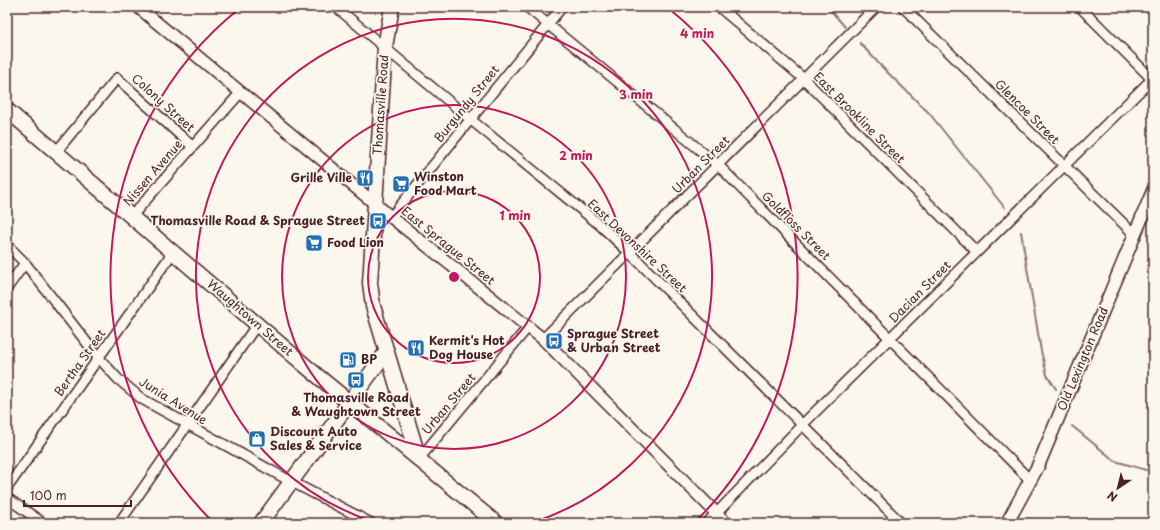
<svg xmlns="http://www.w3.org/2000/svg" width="1160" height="530" font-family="'Playpen Sans',sans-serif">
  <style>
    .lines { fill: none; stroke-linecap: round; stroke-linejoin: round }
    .stream { stroke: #907477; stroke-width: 2 }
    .minor-casing { stroke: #4a1f2b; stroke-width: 12 }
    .tertiary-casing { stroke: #4a1f2b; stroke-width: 14 }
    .secondary-casing { stroke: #4a1f2b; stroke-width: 15 }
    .primary-casing { stroke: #4a1f2b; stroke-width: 17 }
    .minor { stroke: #fbf7ec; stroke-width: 9 }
    .tertiary { stroke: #fbf7ec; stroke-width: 11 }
    .secondary { stroke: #fbf7ec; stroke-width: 12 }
    .primary { stroke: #fbf7ec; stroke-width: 14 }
    .ring { fill: none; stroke: #c2185b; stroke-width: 2 }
    .labels { text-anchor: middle; stroke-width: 3.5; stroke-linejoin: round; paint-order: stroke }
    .street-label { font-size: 12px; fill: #4a1f2b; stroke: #fbf7ec }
    .poi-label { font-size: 12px; font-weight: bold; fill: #4a1f2b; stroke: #fbf7ec; text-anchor: start }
    .centre { fill: #c2185b; stroke: #fbf7ec; stroke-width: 2 }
    .ring-label { font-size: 12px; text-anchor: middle; font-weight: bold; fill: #c2185b; stroke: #fbf7ec; stroke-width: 3.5; stroke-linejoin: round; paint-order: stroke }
  </style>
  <rect width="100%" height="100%" fill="#fbf7ec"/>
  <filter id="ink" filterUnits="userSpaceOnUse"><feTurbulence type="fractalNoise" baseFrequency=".025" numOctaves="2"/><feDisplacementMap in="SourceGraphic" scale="8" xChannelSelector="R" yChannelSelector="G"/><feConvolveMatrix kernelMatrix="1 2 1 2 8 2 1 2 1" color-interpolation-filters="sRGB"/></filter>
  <g filter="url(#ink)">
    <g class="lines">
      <path class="stream" d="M 828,7 L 845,27
        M 860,43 L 882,67 L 929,113 L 1005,208
        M 1021,232 L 1041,351 L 1047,375 L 1056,389
        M 1072,426 L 1115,461 L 1153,472"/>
      <g class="minor-casing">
        <path id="minor" d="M 336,7 L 470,119 L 600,225 L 630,253 L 901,523
          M 527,7 L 718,165 L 1031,481
          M 719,7 L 804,79 L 977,252
          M 903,7 L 1135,235
          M 1080,7 L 1153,80
          M 56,152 L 117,78 L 192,146
          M 131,217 L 241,92
          M 391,217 L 562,7
          M 7,245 L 25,263 L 98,357 L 118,379 L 142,399 L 290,481 L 371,523
          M 7,288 L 25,263
          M 543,339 L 876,7
          M 419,459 L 529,326
          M 7,488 L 173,252
          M 7,498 L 43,523
          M 119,523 L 258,323
          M 707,523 L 803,424 L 1152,79"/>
      </g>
      <g class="tertiary-casing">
        <path id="tertiary" d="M 138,7 L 391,217 L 543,339 L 726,523"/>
      </g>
      <g class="secondary-casing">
        <path id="secondary" d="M 1007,523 L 1038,466 L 1153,191"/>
      </g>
      <g class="primary-casing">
        <path id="primary" d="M 392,7 L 385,47 L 370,283 L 373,306 L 419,459
          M 7,110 L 308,368 L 496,523
          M 261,523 L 387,351"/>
      </g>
      <use href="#minor" class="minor"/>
      <use href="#tertiary" class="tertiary"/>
      <use href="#secondary" class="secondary"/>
      <use href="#primary" class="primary"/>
    </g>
  </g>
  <g class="ring">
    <circle cx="454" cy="277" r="86"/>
    <circle cx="454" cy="277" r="172"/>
    <path d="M374 522A258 258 0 1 1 534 522"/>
    <path d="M213 522A344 344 0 0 1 240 8M668 8A344 344 0 0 1 695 522"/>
  </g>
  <defs>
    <g id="restaurant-square" transform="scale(0.9)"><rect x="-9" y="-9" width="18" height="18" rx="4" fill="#1f6fb2" stroke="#fbf7ec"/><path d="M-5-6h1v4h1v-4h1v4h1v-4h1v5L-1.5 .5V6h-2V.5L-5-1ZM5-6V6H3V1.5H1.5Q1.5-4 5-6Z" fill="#fff"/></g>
    <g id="supermarket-square" transform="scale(0.9)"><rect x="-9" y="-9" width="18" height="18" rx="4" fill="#1f6fb2" stroke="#fbf7ec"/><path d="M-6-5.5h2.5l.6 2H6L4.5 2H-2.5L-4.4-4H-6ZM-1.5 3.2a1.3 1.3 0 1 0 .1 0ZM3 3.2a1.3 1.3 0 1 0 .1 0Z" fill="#fff"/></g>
    <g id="bus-square" transform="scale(0.9)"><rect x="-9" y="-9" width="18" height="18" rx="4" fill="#1f6fb2" stroke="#fbf7ec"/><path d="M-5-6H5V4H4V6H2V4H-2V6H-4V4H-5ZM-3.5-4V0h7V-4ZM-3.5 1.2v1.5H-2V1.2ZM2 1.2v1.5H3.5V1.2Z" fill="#fff"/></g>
    <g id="fuel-square" transform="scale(0.9)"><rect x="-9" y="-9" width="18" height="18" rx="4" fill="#1f6fb2" stroke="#fbf7ec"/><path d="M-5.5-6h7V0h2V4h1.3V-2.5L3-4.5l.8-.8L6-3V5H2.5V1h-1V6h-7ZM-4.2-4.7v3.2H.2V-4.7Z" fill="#fff"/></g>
    <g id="shop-square" transform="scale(0.9)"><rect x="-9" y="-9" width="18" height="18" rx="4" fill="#1f6fb2" stroke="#fbf7ec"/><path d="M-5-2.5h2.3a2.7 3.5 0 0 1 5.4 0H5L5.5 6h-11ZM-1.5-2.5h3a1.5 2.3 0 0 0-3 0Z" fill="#fff"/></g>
  </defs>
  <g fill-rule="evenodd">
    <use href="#restaurant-square" x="365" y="178"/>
    <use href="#supermarket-square" x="401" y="184"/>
    <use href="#bus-square" x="378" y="221"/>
    <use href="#supermarket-square" x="314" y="243"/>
    <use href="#bus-square" x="554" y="341"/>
    <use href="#restaurant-square" x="416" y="348"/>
    <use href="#fuel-square" x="348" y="360"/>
    <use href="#bus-square" x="356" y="380"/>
    <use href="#shop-square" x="257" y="439"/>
  </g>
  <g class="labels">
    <g class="street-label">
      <text transform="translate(163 103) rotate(42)" y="4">Colony Street</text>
      <text transform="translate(467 104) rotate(-51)" y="4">Burgundy Street</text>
      <text transform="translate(381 105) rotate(-86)" y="4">Thomasville Road</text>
      <text transform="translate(1027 112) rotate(45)" y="4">Glencoe Street</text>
      <text transform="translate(859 118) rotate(45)" y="4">East Brookline Street</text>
      <text transform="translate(701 165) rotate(-45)" y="4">Urban Street</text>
      <text transform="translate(153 173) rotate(-49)" y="4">Nissen Avenue</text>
      <text transform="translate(796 226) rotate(45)" y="4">Goldfloss Street</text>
      <text transform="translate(448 246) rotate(39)" y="4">East Sprague Street</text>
      <text transform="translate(637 246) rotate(43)" y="4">East Devonshire Street</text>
      <text transform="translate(920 292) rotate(-45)" y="4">Dacian Street</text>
      <text transform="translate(250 318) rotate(41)" y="4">Waughtown Street</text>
      <text transform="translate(1083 359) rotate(-67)" y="4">Old Lexington Road</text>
      <text transform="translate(80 363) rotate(-55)" y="4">Bertha Street</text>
      <text transform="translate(173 401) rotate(32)" y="4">Junia Avenue</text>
      <text transform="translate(449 404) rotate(-50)" y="4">Urban Street</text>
    </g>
    <g class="poi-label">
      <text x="414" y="181">Winston<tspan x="414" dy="14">Food Mart</tspan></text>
      <text x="352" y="182" text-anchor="end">Grille Ville</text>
      <text x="365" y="225" text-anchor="end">Thomasville Road &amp; Sprague Street</text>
      <text x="327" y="247">Food Lion</text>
      <text x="567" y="338">Sprague Street<tspan x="567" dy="14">&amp; Urban Street</tspan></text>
      <text x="429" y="345">Kermit's Hot<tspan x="429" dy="14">Dog House</tspan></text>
      <text x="361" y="364">BP</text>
      <text x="356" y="402" text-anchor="middle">Thomasville Road<tspan x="356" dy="14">&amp; Waughtown Street</tspan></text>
      <text x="270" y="436">Discount Auto<tspan x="270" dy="14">Sales &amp; Service</tspan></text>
    </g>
  </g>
  <circle cx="454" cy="277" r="6" class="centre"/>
  <g class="ring-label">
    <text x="697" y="38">4 min</text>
    <text x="636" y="99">3 min</text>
    <text x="576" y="160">2 min</text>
    <text x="515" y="220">1 min</text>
  </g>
  <rect width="1160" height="530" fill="none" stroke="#fbf7ec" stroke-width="24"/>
  <rect x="12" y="12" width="1136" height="506" fill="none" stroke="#4a1f2b" stroke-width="1.5" filter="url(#ink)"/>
  <g transform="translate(1118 488) rotate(215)" stroke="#fbf7ec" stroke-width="3" paint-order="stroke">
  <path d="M0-3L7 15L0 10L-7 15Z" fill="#4a1f2b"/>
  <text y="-6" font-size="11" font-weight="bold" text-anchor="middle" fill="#4a1f2b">N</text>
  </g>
  <path d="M24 500v6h107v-6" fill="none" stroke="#4a1f2b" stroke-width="2"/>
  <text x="30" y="500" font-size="12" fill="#4a1f2b" stroke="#fbf7ec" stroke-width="3" paint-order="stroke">100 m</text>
</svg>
